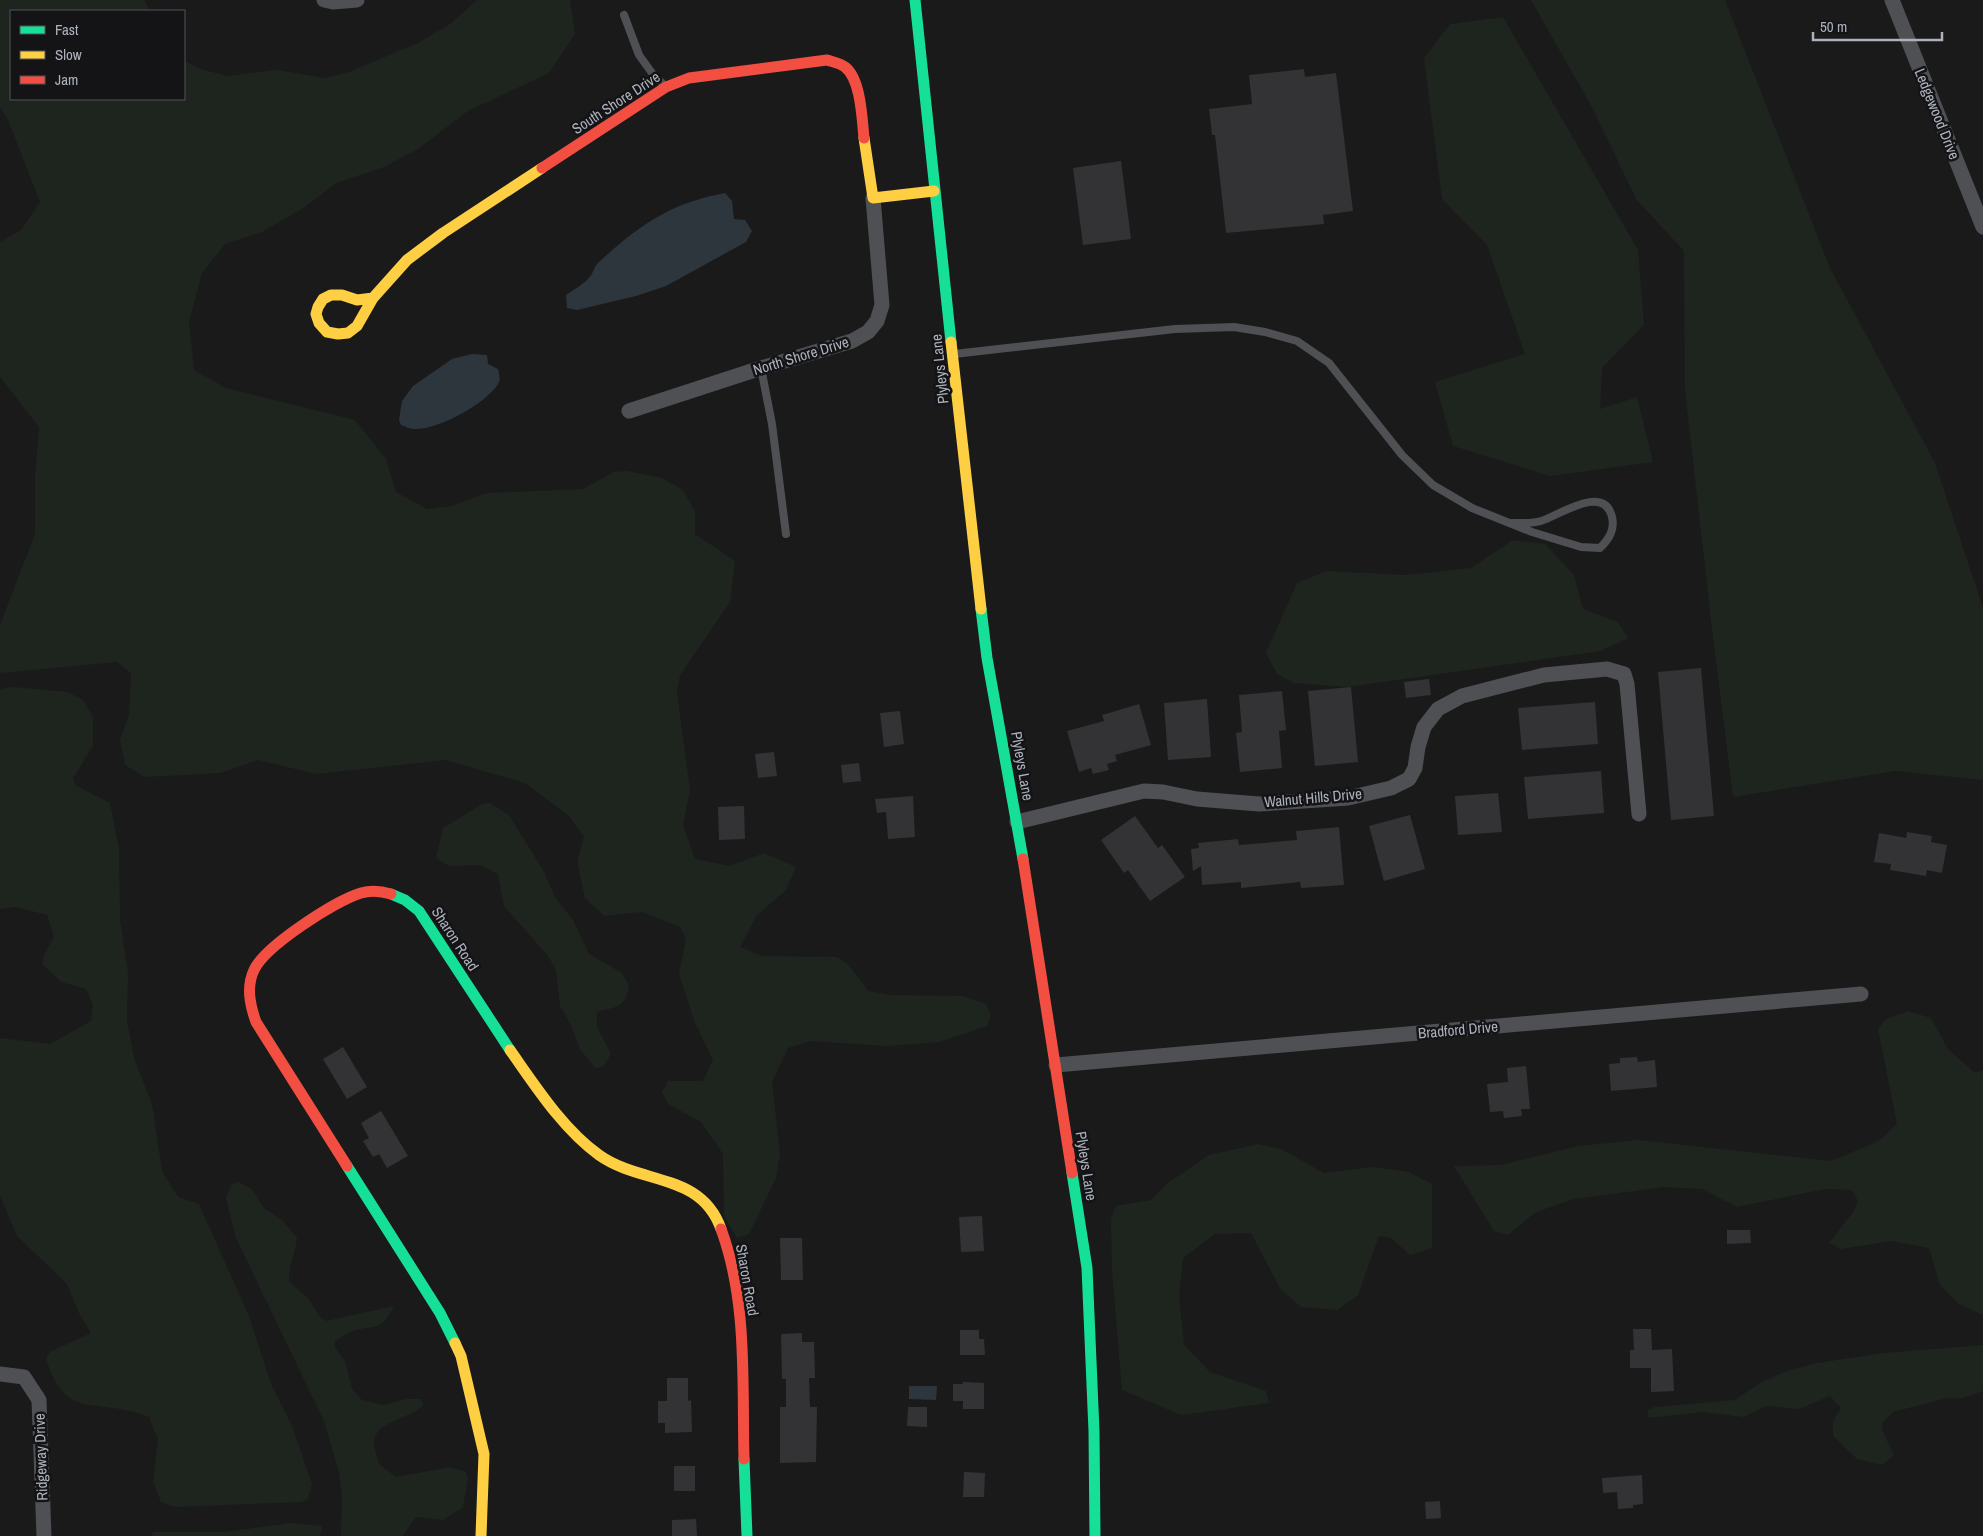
<svg xmlns="http://www.w3.org/2000/svg" width="1983" height="1536" font-family="'Archivo Narrow',sans-serif">
  <style>
    .green { fill: #1e251f }
    .water { fill: #2d363d }
    .building { fill: #333335 }
    .lines { fill: none; stroke-linecap: round; stroke-linejoin: round }
    .lane { stroke: #4e5054; stroke-width: 8 }
    .street { stroke: #4e5054; stroke-width: 15 }
    .fast { stroke: #16e098; stroke-width: 11 }
    .slow { stroke: #ffcf43; stroke-width: 11 }
    .jam { stroke: #f24e42; stroke-width: 11 }
    .labels { text-anchor: middle; stroke-width: 5; stroke-linejoin: round; paint-order: stroke }
    .street-label { font-size: 15px; fill: #acb1bb; stroke: #141417 }
  </style>
  <rect width="100%" height="100%" fill="#1a1a1b"/>
  <path class="green" d="M 0,0 L 144,0 L 150,11 L 11,11 L 11,99 L 184,99 L 184,61 L 204,70 L 228,76 L 277,70 L 325,78 L 349,72 L 418,43 L 450,24 L 477,0 L 570,0 L 575,34 L 549,73 L 468,111 L 418,149 L 384,167 L 336,183 L 305,207 L 262,232 L 225,244 L 202,273 L 189,322 L 194,370 L 226,388 L 355,420 L 386,459 L 396,492 L 427,509 L 452,506 L 487,493 L 583,489 L 614,472 L 627,471 L 662,478 L 683,490 L 695,511 L 695,534 L 735,561 L 730,602 L 680,675 L 677,693 L 690,790 L 683,825 L 695,859 L 730,866 L 764,853 L 796,867 L 786,890 L 757,915 L 740,947 L 762,956 L 837,957 L 848,964 L 868,991 L 890,995 L 963,996 L 986,1004 L 991,1015 L 987,1026 L 939,1042 L 887,1046 L 811,1041 L 788,1048 L 772,1082 L 780,1154 L 776,1178 L 749,1234 L 737,1238 L 724,1216 L 723,1154 L 701,1122 L 668,1104 L 662,1092 L 668,1081 L 703,1081 L 713,1060 L 695,1023 L 679,974 L 686,939 L 680,927 L 642,912 L 604,916 L 585,898 L 577,861 L 584,837 L 569,816 L 525,783 L 445,760 L 317,774 L 257,760 L 221,773 L 144,777 L 125,765 L 120,740 L 129,715 L 131,673 L 117,662 L 0,673 L 0,625 L 35,534 L 35,478 L 39,427 L 0,377 L 0,242 L 21,230 L 40,202 L 8,120 L 0,107 Z
    M 1531,0 L 1725,0 L 1830,268 L 1935,463 L 1983,608 L 1983,780 L 1895,771 L 1733,797 L 1712,629 L 1685,390 L 1684,251 L 1636,199 L 1593,109 Z
    M 1503,17 L 1638,250 L 1644,325 L 1602,368 L 1600,409 L 1637,397 L 1653,462 L 1550,476 L 1453,446 L 1435,382 L 1525,354 L 1487,245 L 1442,199 L 1424,58 L 1450,24 Z
    M 1513,540 L 1545,544 L 1574,575 L 1583,609 L 1618,622 L 1628,638 L 1601,651 L 1347,687 L 1294,683 L 1277,674 L 1266,653 L 1297,583 L 1327,571 L 1406,575 L 1471,568 Z
    M 14,687 L 68,692 L 83,700 L 93,717 L 93,746 L 73,778 L 75,785 L 110,803 L 119,849 L 120,920 L 128,973 L 127,1020 L 134,1058 L 152,1104 L 162,1171 L 178,1197 L 199,1204 L 249,1316 L 271,1384 L 292,1426 L 312,1484 L 308,1499 L 301,1502 L 175,1507 L 161,1502 L 153,1481 L 158,1440 L 149,1417 C 100,1396 64,1424 46,1358 L 50,1352 L 91,1333 L 79,1313 L 67,1284 L 17,1236 L 0,1196 L 0,1038 L 50,1044 L 91,1021 L 93,1005 L 86,989 L 61,982 L 43,965 L 43,957 L 54,937 L 47,915 L 16,907 L 0,909 L 0,689 Z
    M 490,803 L 509,815 L 543,870 L 555,897 L 573,920 L 589,954 L 622,973 L 629,986 C 624,1009 618,1006 597,1012 L 597,1027 L 611,1054 L 603,1067 L 595,1068 L 580,1049 L 571,1025 L 560,1006 L 556,970 L 548,956 L 504,906 L 498,874 L 481,865 L 449,866 L 436,858 L 443,828 L 482,804 Z
    M 1908,1011 L 1931,1018 L 1948,1049 L 1975,1073 L 1983,1070 L 1983,1315 L 1959,1304 L 1940,1285 L 1929,1248 L 1891,1241 L 1841,1249 L 1829,1243 L 1853,1212 L 1858,1201 L 1852,1190 L 1825,1189 L 1737,1207 L 1702,1189 L 1664,1187 L 1574,1199 L 1536,1212 L 1508,1235 L 1494,1231 L 1454,1166 L 1501,1165 L 1578,1146 L 1638,1140 L 1831,1161 L 1879,1141 L 1897,1124 L 1878,1029 L 1885,1020 Z
    M 1258,1144 L 1281,1149 L 1324,1173 L 1373,1167 L 1409,1172 L 1432,1184 L 1432,1248 L 1410,1255 L 1391,1238 L 1379,1236 L 1358,1295 L 1337,1310 L 1301,1307 L 1281,1290 L 1251,1233 L 1215,1234 L 1183,1258 L 1179,1296 L 1184,1345 L 1210,1372 L 1266,1391 L 1269,1403 L 1181,1415 L 1122,1390 L 1112,1270 L 1111,1219 L 1116,1206 L 1151,1200 L 1168,1183 L 1209,1155 Z
    M 239,1182 L 252,1189 L 264,1208 L 283,1221 L 297,1238 C 295,1255 289,1264 289,1282 L 308,1298 L 320,1317 L 326,1321 L 394,1306 C 382,1334 370,1323 349,1333 C 344,1335 339,1338 335,1341 L 335,1348 L 345,1361 L 352,1389 L 362,1400 L 383,1405 L 406,1399 L 421,1399 L 423,1405 C 411,1419 377,1420 374,1441 C 374,1447 377,1457 379,1464 L 396,1477 L 451,1467 L 466,1472 L 468,1478 L 463,1507 L 443,1520 L 416,1517 L 403,1536 L 341,1536 L 342,1496 L 339,1472 L 324,1421 L 236,1238 L 226,1198 L 232,1184 Z
    M 1983,1345 L 1983,1391 L 1963,1398 L 1947,1398 L 1893,1412 L 1883,1422 L 1882,1430 L 1894,1455 L 1882,1465 L 1857,1459 L 1833,1436 L 1833,1421 L 1841,1408 L 1830,1396 L 1799,1409 L 1766,1406 L 1743,1417 L 1703,1412 L 1647,1418 L 1648,1410 L 1654,1407 L 1735,1400 L 1760,1383 L 1787,1371 L 1817,1363 L 1884,1353 Z
    M 292,1523 L 322,1526 L 320,1536 L 152,1536 L 153,1532 L 224,1532 Z"/>
  <path class="water" d="M 725,193 L 732,201 L 734,219 L 745,220 L 752,231 L 746,242 L 666,286 L 636,296 L 577,310 L 567,308 L 566,295 C 573,290 582,285 588,279 C 593,275 593,268 598,263 C 638,226 670,203 725,193 Z
    M 472,354 L 487,355 L 488,364 L 498,369 C 499,375 501,379 498,384 C 486,404 436,431 413,429 C 409,429 405,426 401,425 L 399,420 L 402,401 L 413,386 L 452,359 Z
    M 909,1386 L 937,1386 L 936,1400 L 909,1399 Z"/>
  <path class="building" d="M 1304,69 L 1305,77 L 1336,73 L 1353,211 L 1323,215 L 1324,224 L 1226,233 L 1215,135 L 1212,135 L 1209,109 L 1252,104 L 1249,75 Z
    M 1121,161 L 1131,239 L 1083,245 L 1073,168 Z
    M 1701,668 L 1714,816 L 1671,820 L 1658,672 Z
    M 1429,679 L 1431,695 L 1406,698 L 1404,682 Z
    M 1351,687 L 1358,762 L 1315,766 L 1308,691 Z
    M 1282,691 L 1286,730 L 1279,731 L 1282,768 L 1240,772 L 1236,733 L 1242,732 L 1239,695 Z
    M 1207,699 L 1211,757 L 1168,760 L 1164,703 Z
    M 1595,702 L 1598,744 L 1522,750 L 1518,708 Z
    M 1139,704 L 1151,745 L 1115,755 L 1117,761 L 1107,764 L 1109,770 L 1093,774 L 1091,768 L 1079,772 L 1067,731 L 1104,721 L 1102,715 Z
    M 900,711 L 904,744 L 884,747 L 880,713 Z
    M 774,752 L 777,776 L 758,778 L 755,754 Z
    M 859,763 L 861,781 L 843,783 L 841,765 Z
    M 1601,771 L 1604,813 L 1528,819 L 1524,777 Z
    M 1498,793 L 1502,832 L 1458,835 L 1455,796 Z
    M 913,796 L 915,837 L 888,839 L 886,812 L 877,813 L 875,799 Z
    M 744,806 L 745,839 L 719,840 L 718,807 Z
    M 1410,815 L 1425,869 L 1384,881 L 1369,826 Z
    M 1135,816 L 1158,848 L 1162,845 L 1185,877 L 1150,901 L 1128,870 L 1124,873 L 1101,840 Z
    M 1339,827 L 1344,885 L 1301,888 L 1300,882 L 1241,888 L 1241,882 L 1202,885 L 1201,866 L 1193,871 L 1191,849 L 1199,848 L 1198,843 L 1238,839 L 1239,845 L 1297,840 L 1296,831 Z
    M 1907,832 L 1932,836 L 1931,842 L 1947,845 L 1942,873 L 1927,870 L 1926,876 L 1890,870 L 1891,864 L 1874,862 L 1879,833 L 1906,838 Z
    M 343,1047 L 367,1087 L 347,1099 L 323,1059 Z
    M 1637,1057 L 1638,1062 L 1655,1060 L 1657,1087 L 1611,1091 L 1609,1064 L 1620,1063 L 1620,1058 Z
    M 1526,1066 L 1530,1109 L 1521,1109 L 1522,1116 L 1504,1118 L 1503,1111 L 1490,1112 L 1487,1084 L 1508,1082 L 1507,1068 Z
    M 381,1111 L 408,1156 L 387,1168 L 379,1154 L 373,1157 L 363,1141 L 369,1138 L 361,1123 Z
    M 982,1216 L 984,1251 L 961,1252 L 959,1217 Z
    M 1727,1230 L 1750,1230 L 1751,1243 L 1727,1244 Z
    M 780,1238 L 802,1238 L 803,1280 L 781,1280 Z
    M 1633,1329 L 1651,1329 L 1652,1350 L 1672,1349 L 1674,1391 L 1651,1392 L 1651,1368 L 1630,1368 L 1630,1350 L 1634,1350 Z
    M 960,1330 L 979,1330 L 979,1339 L 984,1339 L 985,1355 L 960,1355 Z
    M 802,1333 L 802,1342 L 814,1342 L 815,1378 L 809,1378 L 810,1407 L 817,1407 L 816,1462 L 780,1463 L 780,1407 L 786,1407 L 786,1379 L 782,1379 L 781,1334 Z
    M 667,1378 L 688,1378 L 688,1401 L 691,1400 L 692,1432 L 665,1433 L 665,1423 L 658,1423 L 658,1401 L 667,1401 Z
    M 963,1382 L 984,1383 L 984,1409 L 963,1409 L 963,1401 L 953,1401 L 953,1384 L 963,1384 Z
    M 908,1407 L 927,1407 L 927,1427 L 907,1426 Z
    M 674,1466 L 695,1466 L 695,1491 L 674,1491 Z
    M 964,1472 L 985,1473 L 984,1497 L 963,1497 Z
    M 1642,1475 L 1643,1504 L 1633,1505 L 1633,1508 L 1618,1509 L 1617,1492 L 1603,1493 L 1602,1478 Z
    M 1440,1501 L 1441,1518 L 1426,1519 L 1425,1502 Z
    M 696,1519 L 697,1536 L 672,1536 L 672,1520 Z"/>
  <g class="lines">
    <path class="lane" d="M 624,15 L 639,55 L 652,73 L 665,86
      M 954,354 L 1175,329 L 1234,327 L 1265,332 L 1297,341 L 1329,363 L 1402,455 L 1433,485 L 1472,508 L 1532,532 L 1581,547 L 1600,548 C 1609,539 1615,530 1612,517 C 1604,483 1558,516 1541,521 C 1531,524 1520,523 1510,523
      M 761,368 L 772,424 L 786,534"/>
    <path class="street" d="M 324,0 L 333,2 L 357,0
      M 1892,0 L 1983,227
      M 629,411 L 761,368 L 852,341 L 868,332 L 877,321 L 882,305 L 873,198
      M 1017,822 L 1144,791 L 1163,792 L 1197,799 L 1259,804 L 1348,798 L 1391,788 L 1409,779 L 1415,768 L 1418,747 L 1424,727 L 1438,709 L 1462,696 L 1544,675 L 1607,669 L 1624,674 L 1627,684 L 1639,814
      M 1056,1065 L 1861,994
      M 0,1374 L 24,1377 L 39,1400 L 44,1536"/>
    <path class="fast" d="M 915,0 L 951,342
      M 981,609 L 987,658 L 1023,859
      M 391,894 L 405,900 L 419,911 L 510,1050
      M 347,1166 L 440,1313 L 455,1343
      M 1072,1173 L 1087,1268 L 1094,1431 L 1095,1536
      M 744,1459 L 747,1536"/>
    <path class="slow" d="M 864,138 L 873,198 L 934,191
      M 373,298 L 357,300 L 342,295 L 331,295 L 323,299 L 318,307 L 316,314 L 319,323 L 327,332 L 338,334 L 348,333 L 357,326 L 373,298 L 407,260 L 443,233 L 542,168
      M 951,342 L 981,609
      M 510,1050 C 536,1087 563,1129 599,1155 C 641,1185 701,1172 721,1229
      M 455,1343 L 461,1356 L 484,1454 L 481,1536"/>
    <path class="jam" d="M 542,168 L 666,87 L 689,78 L 827,60 C 833,62 840,63 845,67 C 861,79 862,119 864,138
      M 1023,859 L 1072,1173
      M 347,1166 L 256,1022 C 250,1005 246,987 254,970 C 265,946 335,901 361,893 C 371,890 381,891 391,894
      M 721,1229 C 748,1302 742,1383 744,1459"/>
  </g>
  <g class="labels">
    <g class="street-label">
      <text transform="translate(616 103) rotate(-33)" y="5">South Shore Drive</text>
      <text transform="translate(1937 114) rotate(68)" y="5">Ledgewood Drive</text>
      <text transform="translate(801 356) rotate(-17)" y="5">North Shore Drive</text>
      <text transform="translate(940 369) rotate(-96)" y="5">Plyleys Lane</text>
      <text transform="translate(1022 766) rotate(80)" y="5">Plyleys Lane</text>
      <text transform="translate(1313 798) rotate(-5)" y="5">Walnut Hills Drive</text>
      <text transform="translate(455 939) rotate(57)" y="5">Sharon Road</text>
      <text transform="translate(1458 1030) rotate(-5)" y="5">Bradford Drive</text>
      <text transform="translate(1086 1166) rotate(81)" y="5">Plyleys Lane</text>
      <text transform="translate(747 1280) rotate(80)" y="5">Sharon Road</text>
      <text transform="translate(41 1457) rotate(-92)" y="5">Ridgeway Drive</text>
    </g>
  </g>
  <rect x="10" y="10" width="175" height="90" fill="#141417" stroke="#515359"/>
  <rect x="20" y="26" width="25" height="8" fill="#16e098" stroke="#515359"/>
  <text x="55" y="35" font-size="15" fill="#acb1bb">Fast</text>
  <rect x="20" y="51" width="25" height="8" fill="#ffcf43" stroke="#515359"/>
  <text x="55" y="60" font-size="15" fill="#acb1bb">Slow</text>
  <rect x="20" y="76" width="25" height="8" fill="#f24e42" stroke="#515359"/>
  <text x="55" y="85" font-size="15" fill="#acb1bb">Jam</text>
  <path d="M1813 32v8h129v-8" fill="none" stroke="#acb1bb" stroke-width="2.5"/>
  <text x="1820" y="32" font-size="15" fill="#acb1bb" stroke="#141417" stroke-width="4" paint-order="stroke">50 m</text>
</svg>
